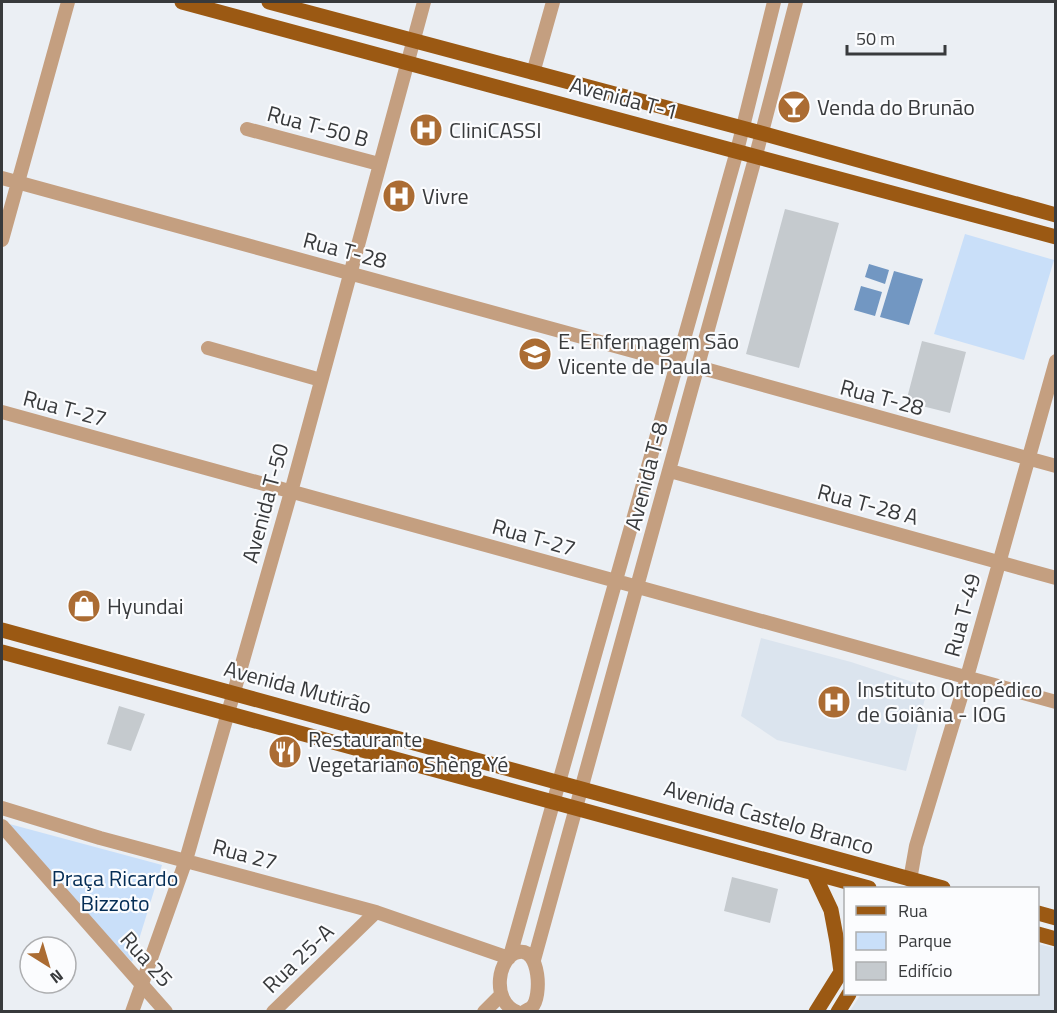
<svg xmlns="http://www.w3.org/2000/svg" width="1057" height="1013" font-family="'Titillium Web',sans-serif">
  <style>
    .built { fill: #dbe4ee }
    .green { fill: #c9dff9 }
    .water { fill: #7297c2 }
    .building { fill: #c5cace }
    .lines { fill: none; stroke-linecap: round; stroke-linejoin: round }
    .minor { stroke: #c49f80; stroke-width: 14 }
    .major { stroke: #9b5913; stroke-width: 15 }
    .labels { text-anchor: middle; stroke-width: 4.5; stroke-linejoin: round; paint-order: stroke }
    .street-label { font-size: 22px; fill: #383a3c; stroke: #fbfcfe }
    .poi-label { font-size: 22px; fill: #383a3c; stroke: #fbfcfe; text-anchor: start }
    .park-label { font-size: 22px; fill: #042d56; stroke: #fbfcfe }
  </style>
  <rect width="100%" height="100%" fill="#ebeff4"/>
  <path class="built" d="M 761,638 L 851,662 L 928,687 L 906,771 L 777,740 L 741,716 Z
    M 1038,944 L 1055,948 L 1055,1011 L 850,1011 L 861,994 L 1038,994 Z"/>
  <path class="green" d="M 965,234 L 1054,260 L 1024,360 L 934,334 Z
    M 2,822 L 162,865 L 132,962 L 2,824 Z"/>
  <path class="water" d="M 869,264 L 889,270 L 885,284 L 865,277 Z
    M 894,271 L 923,279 L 909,325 L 880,317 Z
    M 861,286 L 882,292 L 875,316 L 854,310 Z"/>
  <path class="building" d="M 785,209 L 839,223 L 799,368 L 746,354 Z
    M 922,341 L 966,352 L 950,413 L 906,402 Z
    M 119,706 L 145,714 L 131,751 L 107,744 Z
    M 732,877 L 778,889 L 770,923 L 724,911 Z"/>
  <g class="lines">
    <path class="minor" d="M 533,73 L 553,2
      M 247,129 L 379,164
      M 2,178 L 677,363
      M 2,240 L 68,2
      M 208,348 L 321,380
      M 698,367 L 1056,466
      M 2,412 L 1056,702
      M 670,471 L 1056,578
      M 2,808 L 100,838 L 376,912 L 509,958
      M 2,826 L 166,1012
      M 910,880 L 916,846 L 967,677 L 1056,361
      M 510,956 L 737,151 L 774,2
      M 534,960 L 756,155 L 796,2
      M 132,1012 L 186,860 L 291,492 L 424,2
      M 273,1012 L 376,912
      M 484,1012 L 501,995
      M 517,1012 C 490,1001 498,955 519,952 C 540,948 542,997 532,1007 C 530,1009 526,1010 524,1012"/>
    <path class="major" d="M 182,2 C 473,82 764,157 1056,237
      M 269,2 L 761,133 L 1056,215
      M 2,630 L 943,888
      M 2,652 L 869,888
      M 814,874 L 831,910 L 837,942 L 841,972
      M 1038,913 L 1056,918
      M 1038,934 L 1056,939
      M 816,1012 L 846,964
      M 838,1012 L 849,994"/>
  </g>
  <defs>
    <g id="bar-disc" transform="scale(1.725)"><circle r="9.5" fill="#ab6c33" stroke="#fbfcfe"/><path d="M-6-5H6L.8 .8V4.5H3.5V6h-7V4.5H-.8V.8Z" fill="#fff"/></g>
    <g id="hospital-disc" transform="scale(1.725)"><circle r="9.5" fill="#ab6c33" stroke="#fbfcfe"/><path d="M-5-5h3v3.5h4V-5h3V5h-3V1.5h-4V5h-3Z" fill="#fff"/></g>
    <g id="university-disc" transform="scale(1.725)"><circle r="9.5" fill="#ab6c33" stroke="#fbfcfe"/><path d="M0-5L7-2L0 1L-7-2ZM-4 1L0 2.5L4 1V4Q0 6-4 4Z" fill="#fff"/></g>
    <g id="shop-disc" transform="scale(1.725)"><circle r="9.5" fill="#ab6c33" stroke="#fbfcfe"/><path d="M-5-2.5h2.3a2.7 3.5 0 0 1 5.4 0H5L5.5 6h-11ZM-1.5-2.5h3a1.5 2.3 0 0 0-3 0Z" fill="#fff"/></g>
    <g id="restaurant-disc" transform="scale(1.725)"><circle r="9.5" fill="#ab6c33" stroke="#fbfcfe"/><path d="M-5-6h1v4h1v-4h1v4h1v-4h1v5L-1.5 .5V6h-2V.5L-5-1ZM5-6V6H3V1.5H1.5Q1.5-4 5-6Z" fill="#fff"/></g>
  </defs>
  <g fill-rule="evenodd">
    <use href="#bar-disc" x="794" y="107"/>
    <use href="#hospital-disc" x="426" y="130"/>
    <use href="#hospital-disc" x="399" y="196"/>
    <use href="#university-disc" x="535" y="354"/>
    <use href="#shop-disc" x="84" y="606"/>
    <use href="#hospital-disc" x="834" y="702"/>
    <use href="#restaurant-disc" x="285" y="752"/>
  </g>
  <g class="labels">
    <g class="street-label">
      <text transform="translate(624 98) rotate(15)" y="8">Avenida T-1</text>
      <text transform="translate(318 126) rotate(15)" y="8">Rua T-50 B</text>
      <text transform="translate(345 250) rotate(15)" y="8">Rua T-28</text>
      <text transform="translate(882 397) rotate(15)" y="8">Rua T-28</text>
      <text transform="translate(65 408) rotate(15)" y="8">Rua T-27</text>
      <text transform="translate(646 476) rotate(-75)" y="8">Avenida T-8</text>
      <text transform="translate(265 503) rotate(-75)" y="8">Avenida T-50</text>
      <text transform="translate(868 504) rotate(15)" y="8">Rua T-28 A</text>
      <text transform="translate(534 537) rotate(16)" y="8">Rua T-27</text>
      <text transform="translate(962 615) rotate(-75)" y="8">Rua T-49</text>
      <text transform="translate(298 687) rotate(15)" y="8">Avenida Mutirão</text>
      <text transform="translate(769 817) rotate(16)" y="8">Avenida Castelo Branco</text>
      <text transform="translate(245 854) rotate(15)" y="8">Rua 27</text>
      <text transform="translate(298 958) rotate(-44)" y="8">Rua 25-A</text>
      <text transform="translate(147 959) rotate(48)" y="8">Rua 25</text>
    </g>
    <g class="poi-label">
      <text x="817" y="115">Venda do Brunão</text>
      <text x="449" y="138">CliniCASSI</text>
      <text x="422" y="204">Vivre</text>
      <text x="558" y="349">E. Enfermagem São<tspan x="558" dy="25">Vicente de Paula</tspan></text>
      <text x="107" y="614">Hyundai</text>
      <text x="857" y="697">Instituto Ortopédico<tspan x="857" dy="25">de Goiânia - IOG</tspan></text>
      <text x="308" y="747">Restaurante<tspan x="308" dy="25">Vegetariano Shèng Yé</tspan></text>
    </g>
    <g class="park-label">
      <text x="115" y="886">Praça Ricardo<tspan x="115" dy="25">Bizzoto</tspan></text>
    </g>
  </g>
  <rect width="1057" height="1013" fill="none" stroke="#383a3c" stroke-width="6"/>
  <rect x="844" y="887" width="195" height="108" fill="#fbfcfe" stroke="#adaeb0" stroke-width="1.5"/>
  <rect x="856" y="906" width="30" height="9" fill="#9b5913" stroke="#adaeb0" stroke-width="1.5"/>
  <text x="898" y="917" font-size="18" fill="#383a3c">Rua</text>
  <rect x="856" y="932" width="30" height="18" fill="#c9dff9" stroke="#adaeb0" stroke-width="1.5"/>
  <text x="898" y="947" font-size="18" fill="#383a3c">Parque</text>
  <rect x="856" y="962" width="30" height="18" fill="#c5cace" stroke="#adaeb0" stroke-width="1.5"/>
  <text x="898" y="977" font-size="18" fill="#383a3c">Edifício</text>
  <g transform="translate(48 965) rotate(143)"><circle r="28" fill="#fbfcfe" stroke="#adaeb0" stroke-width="1.5"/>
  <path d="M0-4.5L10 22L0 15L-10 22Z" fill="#ab6c33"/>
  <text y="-9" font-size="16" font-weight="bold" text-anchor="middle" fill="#383a3c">N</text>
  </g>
  <path d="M847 45v9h98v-9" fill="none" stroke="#383a3c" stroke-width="3"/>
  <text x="856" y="45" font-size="18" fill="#383a3c" stroke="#fbfcfe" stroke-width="4.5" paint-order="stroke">50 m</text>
</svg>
